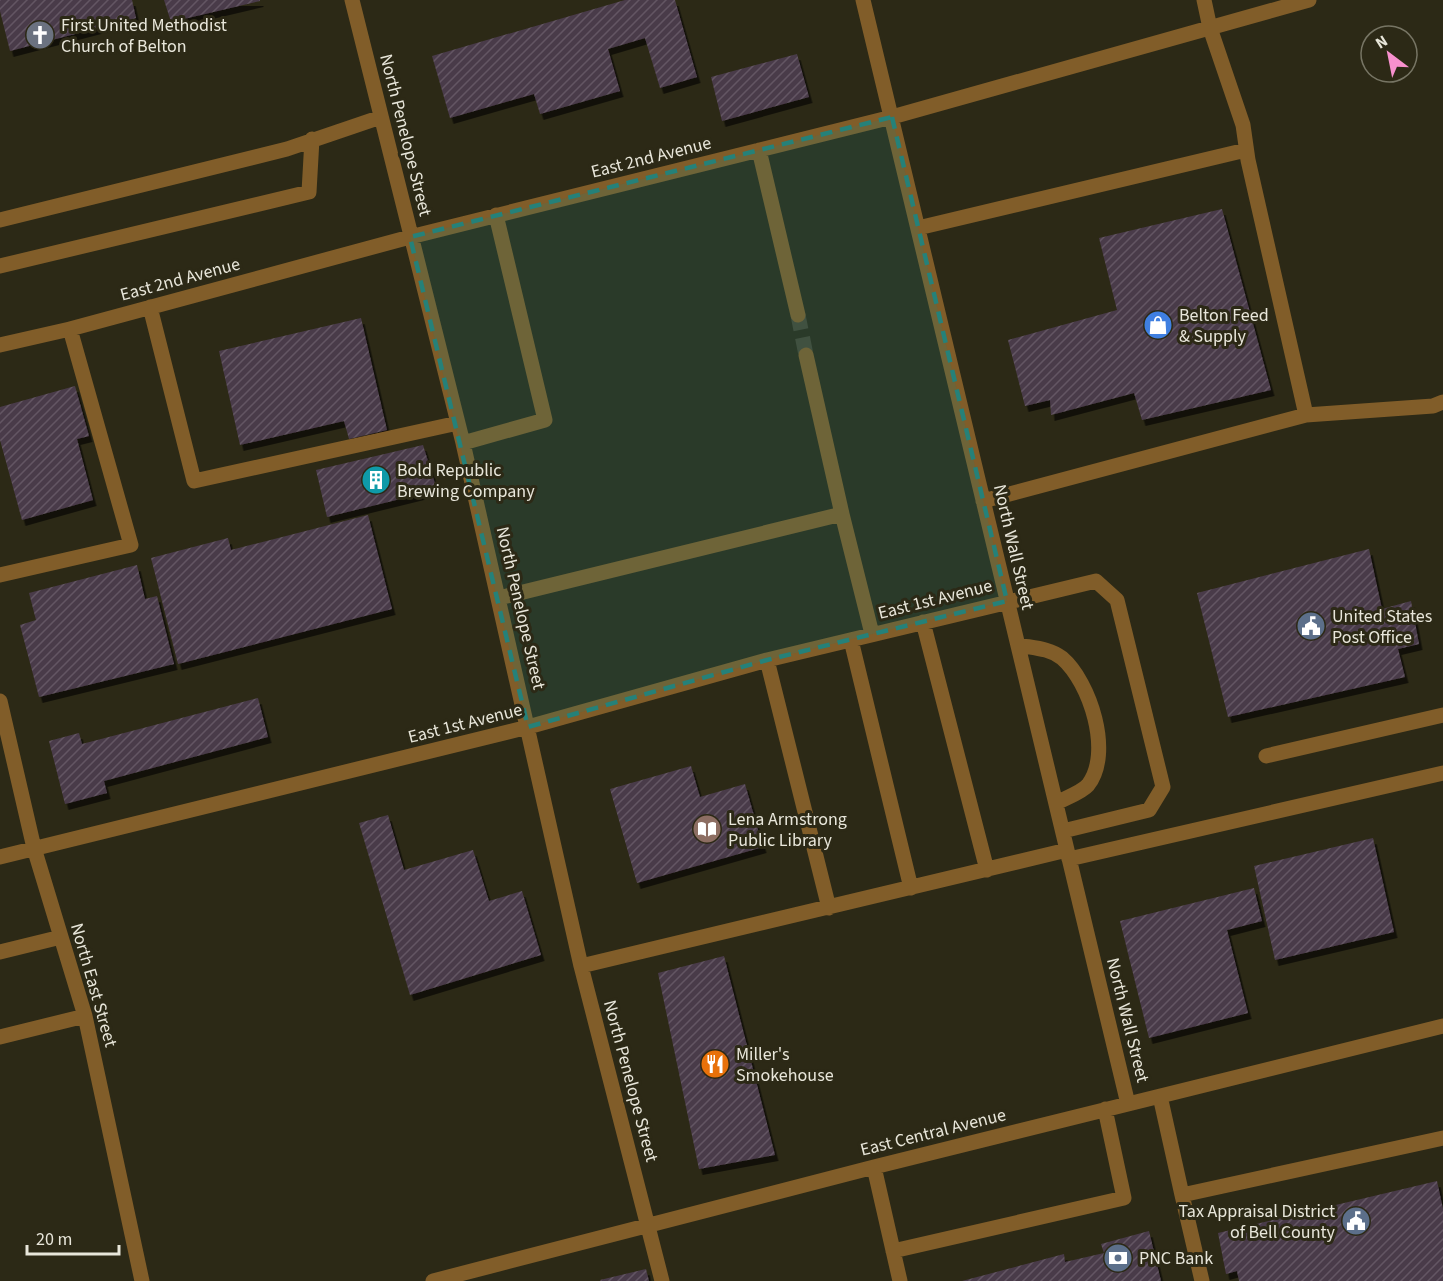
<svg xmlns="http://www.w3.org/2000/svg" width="1443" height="1281" font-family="'Source Sans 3',sans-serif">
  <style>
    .building { fill: url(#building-hatch); filter: url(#shadow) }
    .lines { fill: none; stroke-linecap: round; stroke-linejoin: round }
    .minor-tunnel { stroke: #484533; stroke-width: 15; stroke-dasharray: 15 8; stroke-linecap: butt }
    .minor { stroke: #815d29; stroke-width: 15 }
    .marked { fill: #258179; fill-opacity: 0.2; stroke: #258179; stroke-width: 4.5; stroke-dasharray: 12 8; stroke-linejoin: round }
    .labels { text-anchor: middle; stroke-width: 6; stroke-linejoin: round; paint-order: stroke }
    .poi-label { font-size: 18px; fill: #e8e6da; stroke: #2c2916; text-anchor: start }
    .street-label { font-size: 18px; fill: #e8e6da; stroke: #2c2916 }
  </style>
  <defs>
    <pattern id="building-hatch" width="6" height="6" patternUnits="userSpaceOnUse" patternTransform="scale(1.5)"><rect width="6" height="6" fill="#4a3b4a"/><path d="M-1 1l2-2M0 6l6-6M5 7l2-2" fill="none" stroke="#645764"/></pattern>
    <filter id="shadow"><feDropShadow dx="3.5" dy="6" stdDeviation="0" flood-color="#0009"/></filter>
  </defs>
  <rect width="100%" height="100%" fill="#2c2916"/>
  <path class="building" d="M 0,0 L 132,0 L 136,18 L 10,51 L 0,11 Z
    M 164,0 L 260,0 L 260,1 L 171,22 Z
    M 625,0 L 675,0 L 697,77 L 660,88 L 645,38 L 608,49 L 620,91 L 540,114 L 534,94 L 450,118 L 432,56 Z
    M 797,54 L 809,97 L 722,121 L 711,77 Z
    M 1222,209 L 1271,390 L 1142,420 L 1134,393 L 1051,415 L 1050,400 L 1025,406 L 1008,340 L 1117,310 L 1099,238 Z
    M 361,318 L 387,430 L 349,439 L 344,421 L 240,445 L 219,351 Z
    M 75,386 L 89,436 L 77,439 L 93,500 L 22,520 L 0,440 L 0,407 Z
    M 423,445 L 437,490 L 327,517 L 316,470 Z
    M 368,515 L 392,609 L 178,664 L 151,558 L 228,538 L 231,550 Z
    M 1369,549 L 1382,609 L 1411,601 L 1419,644 L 1398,649 L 1405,677 L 1228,717 L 1197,593 Z
    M 137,565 L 145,599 L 157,596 L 174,664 L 39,697 L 20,625 L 36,620 L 29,593 Z
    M 258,698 L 268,737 L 104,781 L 107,793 L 65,804 L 49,741 L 79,733 L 82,744 Z
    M 691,766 L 700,797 L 745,784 L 763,847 L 637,883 L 610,789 Z
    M 388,815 L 404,870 L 473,850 L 489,901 L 522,891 L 541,955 L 410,995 L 359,823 Z
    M 1373,838 L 1394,932 L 1275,960 L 1254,866 Z
    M 1254,888 L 1262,921 L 1227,930 L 1248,1013 L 1149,1038 L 1120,921 Z
    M 724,956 L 775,1155 L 699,1169 L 658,973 Z
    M 1437,1181 L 1443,1209 L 1443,1281 L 1239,1281 L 1237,1271 L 1226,1274 L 1218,1233 Z
    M 1149,1231 L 1161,1281 L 962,1281 L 1064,1254 L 1065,1262 L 1104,1253 L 1101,1244 Z
    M 646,1269 L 649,1281 L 601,1281 L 600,1280 Z"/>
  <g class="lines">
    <path class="minor-tunnel" d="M 798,315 L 806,355"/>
    <path class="minor" d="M 352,0 L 463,443 L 581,966 L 662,1281
      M 863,0 L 1128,1104
      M 759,150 L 798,315
      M 0,220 L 287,149 L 381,117
      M 918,228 L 1246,150
      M 0,266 L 309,192 L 312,139
      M 150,307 L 194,481 L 458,423
      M 0,345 L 70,329 L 410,237 L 892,117 L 1309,0
      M 806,355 L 842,514
      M 1306,415 L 1433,406 L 1443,402
      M 463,443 L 545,420 L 496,215
      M 983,501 L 1306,415 L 1248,160 L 1243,125 L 1210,28 L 1204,0
      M 0,575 L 131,545 L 70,329
      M 499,598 L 842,514 L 872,634
      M 923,622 L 987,870
      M 851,640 L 911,888
      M 1018,645 C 1033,648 1049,648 1062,658 C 1090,682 1113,753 1088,785 C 1081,793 1065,798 1056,803
      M 767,660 L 829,908
      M 0,701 L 34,848 L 85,1016 L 142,1281
      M 1266,756 L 1443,715
      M 0,857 L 528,727 L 767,660 L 1096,581 L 1117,600 L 1163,787 L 1149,810 L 1063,831
      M 1069,859 L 1443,773
      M 0,952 L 61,937
      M 581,966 L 1067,850
      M 0,1037 L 85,1016
      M 1160,1096 L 1182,1195 L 1443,1138
      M 874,1167 L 900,1281
      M 1182,1195 L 1202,1281
      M 893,1251 L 1124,1198 L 1105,1109
      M 433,1281 L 874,1167 L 1443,1026"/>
  </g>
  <path class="marked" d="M 892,117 L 1007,601 L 767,660 L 528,727 L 410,237 Z"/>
  <defs>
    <g id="church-disc" transform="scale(1.5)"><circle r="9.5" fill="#6b7280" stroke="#2c2916"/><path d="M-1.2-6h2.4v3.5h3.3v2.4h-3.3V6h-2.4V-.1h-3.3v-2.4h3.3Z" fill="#fff"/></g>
    <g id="shop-disc" transform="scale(1.5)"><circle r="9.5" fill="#3f7fe0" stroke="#2c2916"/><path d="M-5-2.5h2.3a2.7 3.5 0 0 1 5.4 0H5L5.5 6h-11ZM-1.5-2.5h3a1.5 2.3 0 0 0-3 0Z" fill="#fff"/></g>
    <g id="building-disc" transform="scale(1.5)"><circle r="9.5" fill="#0f9aa8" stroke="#2c2916"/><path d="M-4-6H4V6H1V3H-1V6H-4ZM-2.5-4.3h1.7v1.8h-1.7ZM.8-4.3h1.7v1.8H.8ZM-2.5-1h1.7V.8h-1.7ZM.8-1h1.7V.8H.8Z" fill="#fff"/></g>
    <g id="civic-disc" transform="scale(1.5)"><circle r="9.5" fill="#5c6f8a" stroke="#2c2916"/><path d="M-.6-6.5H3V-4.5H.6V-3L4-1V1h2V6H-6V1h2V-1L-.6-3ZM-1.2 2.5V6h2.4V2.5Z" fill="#fff"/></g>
    <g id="library-disc" transform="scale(1.5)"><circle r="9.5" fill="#8d6e63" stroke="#2c2916"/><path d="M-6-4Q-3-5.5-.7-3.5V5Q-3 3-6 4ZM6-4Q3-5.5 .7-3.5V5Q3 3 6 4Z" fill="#fff"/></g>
    <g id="restaurant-disc" transform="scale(1.5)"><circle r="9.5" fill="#e8710a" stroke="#2c2916"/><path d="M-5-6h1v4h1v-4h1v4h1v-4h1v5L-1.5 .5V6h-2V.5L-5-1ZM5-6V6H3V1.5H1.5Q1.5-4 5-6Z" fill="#fff"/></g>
    <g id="bank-disc" transform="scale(1.5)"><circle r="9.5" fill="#5c6f8a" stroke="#2c2916"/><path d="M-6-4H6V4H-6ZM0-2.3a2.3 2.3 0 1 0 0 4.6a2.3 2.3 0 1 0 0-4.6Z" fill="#fff"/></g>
  </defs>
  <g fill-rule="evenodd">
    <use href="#church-disc" x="40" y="35"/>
    <use href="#shop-disc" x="1158" y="325"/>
    <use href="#building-disc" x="376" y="480"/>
    <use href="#civic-disc" x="1311" y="626"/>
    <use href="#library-disc" x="707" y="829"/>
    <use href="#restaurant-disc" x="715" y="1064"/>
    <use href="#civic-disc" x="1356" y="1221"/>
    <use href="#bank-disc" x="1118" y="1258"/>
  </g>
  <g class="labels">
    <g class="poi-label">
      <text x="61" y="31">First United Methodist<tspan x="61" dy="21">Church of Belton</tspan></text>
      <text x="1179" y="321">Belton Feed<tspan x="1179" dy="21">&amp; Supply</tspan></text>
      <text x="397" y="476">Bold Republic<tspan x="397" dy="21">Brewing Company</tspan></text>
      <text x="1332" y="622">United States<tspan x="1332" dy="21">Post Office</tspan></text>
      <text x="728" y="825">Lena Armstrong<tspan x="728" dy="21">Public Library</tspan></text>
      <text x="736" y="1060">Miller's<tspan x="736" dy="21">Smokehouse</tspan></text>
      <text x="1335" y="1217" text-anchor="end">Tax Appraisal District<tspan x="1335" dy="21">of Bell County</tspan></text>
      <text x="1139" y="1264">PNC Bank</text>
    </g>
    <g class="street-label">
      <text transform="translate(406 135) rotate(76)" y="6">North Penelope Street</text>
      <text transform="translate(651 157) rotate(-14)" y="6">East 2nd Avenue</text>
      <text transform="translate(180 279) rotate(-15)" y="6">East 2nd Avenue</text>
      <text transform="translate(1014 547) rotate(77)" y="6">North Wall Street</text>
      <text transform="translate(935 599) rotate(-14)" y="6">East 1st Avenue</text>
      <text transform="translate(521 608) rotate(77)" y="6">North Penelope Street</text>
      <text transform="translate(465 723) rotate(-14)" y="6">East 1st Avenue</text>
      <text transform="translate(94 985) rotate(74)" y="6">North East Street</text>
      <text transform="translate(1128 1020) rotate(76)" y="6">North Wall Street</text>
      <text transform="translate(631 1081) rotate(75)" y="6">North Penelope Street</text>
      <text transform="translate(933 1132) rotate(-14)" y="6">East Central Avenue</text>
    </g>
  </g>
  <g transform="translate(1389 54) rotate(328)"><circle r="28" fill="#2c2916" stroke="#777564" stroke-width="1.5"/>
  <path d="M0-4.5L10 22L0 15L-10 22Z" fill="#f790ce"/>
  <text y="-9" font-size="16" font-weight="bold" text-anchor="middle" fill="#e8e6da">N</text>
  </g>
  <path d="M27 1245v9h92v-9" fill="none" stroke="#e8e6da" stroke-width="3"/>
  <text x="36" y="1245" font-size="18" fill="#e8e6da" stroke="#2c2916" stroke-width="4.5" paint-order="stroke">20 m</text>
</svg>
